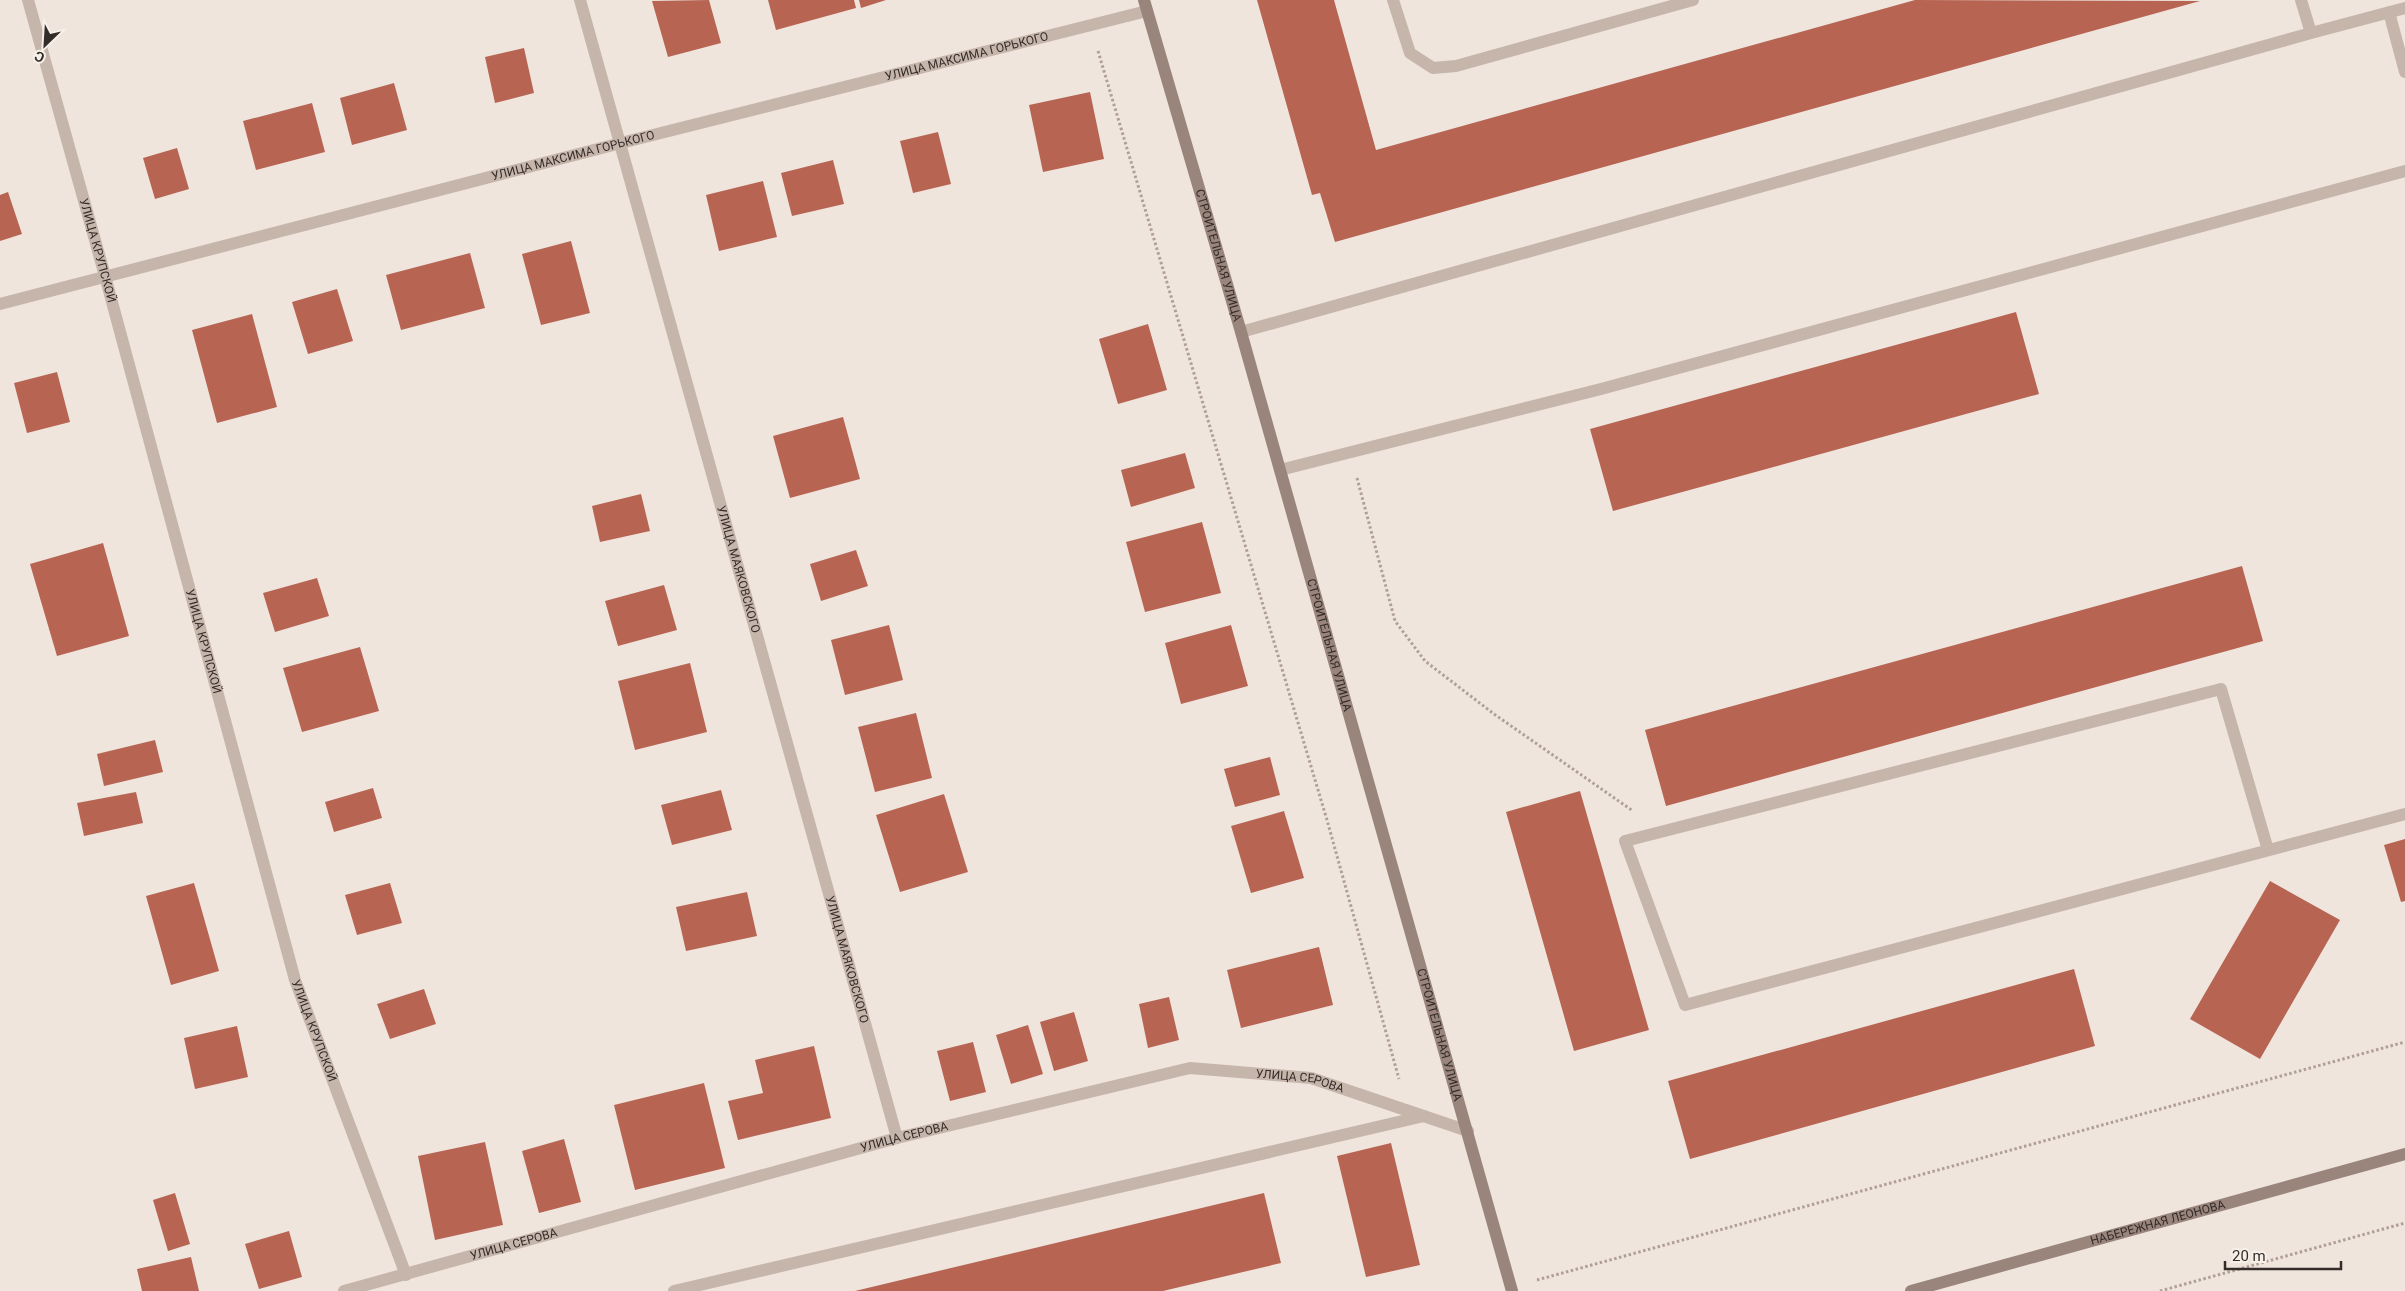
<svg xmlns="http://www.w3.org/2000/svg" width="2405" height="1291" font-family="Roboto,sans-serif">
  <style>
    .building { fill: #b76453 }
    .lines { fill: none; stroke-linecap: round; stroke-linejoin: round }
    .path { stroke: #b19f95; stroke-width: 3; stroke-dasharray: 2.5 2.5; stroke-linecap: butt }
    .lane { stroke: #c6b5ab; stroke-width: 12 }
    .street { stroke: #c6b5ab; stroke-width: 12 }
    .secondary { stroke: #99857c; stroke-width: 12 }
    .labels { text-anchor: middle; stroke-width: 5; stroke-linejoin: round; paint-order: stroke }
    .street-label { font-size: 12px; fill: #342c29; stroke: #f7f0e9 }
  </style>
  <rect width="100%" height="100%" fill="#efe5dd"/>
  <path class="building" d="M 709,0 L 721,43 L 668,57 L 652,1 Z
    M 768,0 L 854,0 L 856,8 L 776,30 Z
    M 859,0 L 886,0 L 861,8 Z
    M 1257,0 L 1334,0 L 1376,150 L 1915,0 L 2200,1 L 1335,242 L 1320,193 L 1312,195 Z
    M 524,48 L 534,93 L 495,103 L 485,57 Z
    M 394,83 L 407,130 L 352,145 L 340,98 Z
    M 1090,92 L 1104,159 L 1043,172 L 1029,105 Z
    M 312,103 L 325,152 L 256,170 L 243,121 Z
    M 938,132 L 951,184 L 913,193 L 900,141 Z
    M 177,148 L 189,189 L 155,199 L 143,158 Z
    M 833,160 L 844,204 L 792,216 L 781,173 Z
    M 763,181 L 777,237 L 719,251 L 706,195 Z
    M 8,192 L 22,234 L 0,241 L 0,195 Z
    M 571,241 L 590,313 L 541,325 L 522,254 Z
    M 470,253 L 485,308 L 401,330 L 386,275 Z
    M 337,289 L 353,341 L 308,354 L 292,302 Z
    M 2016,312 L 2039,394 L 1613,511 L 1590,429 Z
    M 252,314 L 277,407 L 217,423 L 192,330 Z
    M 1148,324 L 1167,390 L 1118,404 L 1099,339 Z
    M 57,372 L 70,422 L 27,433 L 14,383 Z
    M 843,417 L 860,479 L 790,498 L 773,436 Z
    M 1185,453 L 1195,488 L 1131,507 L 1121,470 Z
    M 641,494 L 650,531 L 600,542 L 592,506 Z
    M 1202,522 L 1221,593 L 1145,612 L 1126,542 Z
    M 103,543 L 129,636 L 57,656 L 30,564 Z
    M 856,550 L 868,586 L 821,601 L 810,564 Z
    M 2242,566 L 2263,641 L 1666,806 L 1645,730 Z
    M 317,578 L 329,616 L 275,632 L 263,593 Z
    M 664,585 L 677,630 L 618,646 L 605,601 Z
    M 889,625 L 903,680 L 845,695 L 831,640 Z
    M 1231,625 L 1248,686 L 1181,704 L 1165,643 Z
    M 360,647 L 379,711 L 302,732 L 283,668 Z
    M 690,663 L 707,732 L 635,750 L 618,681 Z
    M 916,713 L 932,778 L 875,792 L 858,727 Z
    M 155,740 L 163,772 L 104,786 L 97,754 Z
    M 1270,757 L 1280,795 L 1235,807 L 1224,769 Z
    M 373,788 L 382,818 L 334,832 L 325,802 Z
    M 721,790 L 732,830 L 672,845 L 661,805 Z
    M 1580,791 L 1649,1030 L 1574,1051 L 1506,812 Z
    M 136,792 L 143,823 L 84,836 L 77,803 Z
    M 944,794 L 968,872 L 900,892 L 876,815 Z
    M 1284,811 L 1304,878 L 1251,893 L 1231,826 Z
    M 2405,839 L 2405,901 L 2401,902 L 2384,845 Z
    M 2270,881 L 2340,920 L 2260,1059 L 2190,1019 Z
    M 194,883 L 219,971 L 171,985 L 146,896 Z
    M 390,883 L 402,923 L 357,935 L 345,895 Z
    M 747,892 L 757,936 L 686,951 L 676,907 Z
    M 1319,947 L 1333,1005 L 1241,1028 L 1227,970 Z
    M 2074,969 L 2095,1046 L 1690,1159 L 1668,1081 Z
    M 424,989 L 436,1024 L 390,1039 L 377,1004 Z
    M 1169,997 L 1179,1040 L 1148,1048 L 1139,1004 Z
    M 1074,1012 L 1088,1061 L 1054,1071 L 1040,1022 Z
    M 1028,1025 L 1043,1074 L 1011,1084 L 996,1035 Z
    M 237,1026 L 248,1077 L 195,1089 L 184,1038 Z
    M 973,1042 L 986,1092 L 950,1101 L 937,1051 Z
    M 814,1046 L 831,1118 L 738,1140 L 728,1101 L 763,1093 L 755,1060 Z
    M 704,1083 L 725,1168 L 635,1190 L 614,1105 Z
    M 564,1139 L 581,1202 L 539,1213 L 522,1151 Z
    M 485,1142 L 503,1225 L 435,1240 L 418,1156 Z
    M 1391,1143 L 1420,1265 L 1366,1277 L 1337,1156 Z
    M 175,1193 L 190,1244 L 168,1251 L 153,1200 Z
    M 1264,1193 L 1281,1263 L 1163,1291 L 855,1291 Z
    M 289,1231 L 302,1277 L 259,1289 L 245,1244 Z
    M 191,1257 L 199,1291 L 142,1291 L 137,1269 Z"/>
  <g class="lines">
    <path class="path" d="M 1098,51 L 1327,820 L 1399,1079
      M 1357,478 L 1395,621 L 1425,661 L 1494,714 L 1633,811
      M 1537,1280 L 2405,1042
      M 2160,1291 L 2405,1223"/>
    <path class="lane" d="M 1393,0 L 1410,53 L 1433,68 L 1456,66 L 1693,0
      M 2389,12 L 2405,72
      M 2311,33 L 2405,8
      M 1241,332 L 2311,33 L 2301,0
      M 1280,470 L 1601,389 L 2405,171
      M 2268,850 L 2221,689 L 1625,841 L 1685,1005 L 2405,814
      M 674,1291 L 1424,1116"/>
    <g class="street">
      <path id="s1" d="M 28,0 L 105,276 L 295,980 L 406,1275"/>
      <path id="s2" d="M 580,0 L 897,1138"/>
      <path id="s3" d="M 0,304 L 621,143 L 1147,11"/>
      <path id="s4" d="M 344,1291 L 897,1138 L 1190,1068 L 1311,1078 L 1468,1131"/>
    </g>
    <g class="secondary">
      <path id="s5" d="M 1144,0 L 1241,332 L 1512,1291"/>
      <path id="s6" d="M 1911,1291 L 2405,1154"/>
    </g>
  </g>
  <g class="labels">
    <g class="street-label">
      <text dy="4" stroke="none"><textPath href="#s3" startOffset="998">УЛИЦА МАКСИМА ГОРЬКОГО</textPath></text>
      <text dy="4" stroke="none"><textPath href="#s3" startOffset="592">УЛИЦА МАКСИМА ГОРЬКОГО</textPath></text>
      <text dy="4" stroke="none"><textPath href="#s1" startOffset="260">УЛИЦА КРУПСКОЙ</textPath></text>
      <text dy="4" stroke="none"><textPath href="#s5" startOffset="266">СТРОИТЕЛЬНАЯ УЛИЦА</textPath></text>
      <text dy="4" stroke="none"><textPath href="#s2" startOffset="591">УЛИЦА МАЯКОВСКОГО</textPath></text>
      <text dy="4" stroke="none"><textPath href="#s1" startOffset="665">УЛИЦА КРУПСКОЙ</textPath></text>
      <text dy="4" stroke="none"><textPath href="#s5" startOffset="671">СТРОИТЕЛЬНАЯ УЛИЦА</textPath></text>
      <text dy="4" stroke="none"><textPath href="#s2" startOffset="996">УЛИЦА МАЯКОВСКОГО</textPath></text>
      <text dy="4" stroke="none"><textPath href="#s1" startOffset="1070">УЛИЦА КРУПСКОЙ</textPath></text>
      <text dy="4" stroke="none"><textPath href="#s5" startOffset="1076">СТРОИТЕЛЬНАЯ УЛИЦА</textPath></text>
      <text dy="4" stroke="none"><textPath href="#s4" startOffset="986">УЛИЦА СЕРОВА</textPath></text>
      <text dy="4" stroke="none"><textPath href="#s4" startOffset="581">УЛИЦА СЕРОВА</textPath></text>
      <text dy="4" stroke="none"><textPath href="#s6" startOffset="256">НАБЕРЕЖНАЯ ЛЕОНОВА</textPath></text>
      <text dy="4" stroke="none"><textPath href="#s4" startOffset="176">УЛИЦА СЕРОВА</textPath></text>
    </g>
  </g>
  <g transform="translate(45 45) rotate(205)" stroke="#f7f0e9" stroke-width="4" paint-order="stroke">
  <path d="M0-4L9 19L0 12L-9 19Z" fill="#342c29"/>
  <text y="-8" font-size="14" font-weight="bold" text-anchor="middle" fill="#342c29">С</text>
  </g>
  <path d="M2225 1261v8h116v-8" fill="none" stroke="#342c29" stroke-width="2.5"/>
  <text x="2232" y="1261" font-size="15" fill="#342c29" stroke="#f7f0e9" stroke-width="4" paint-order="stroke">20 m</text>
</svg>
